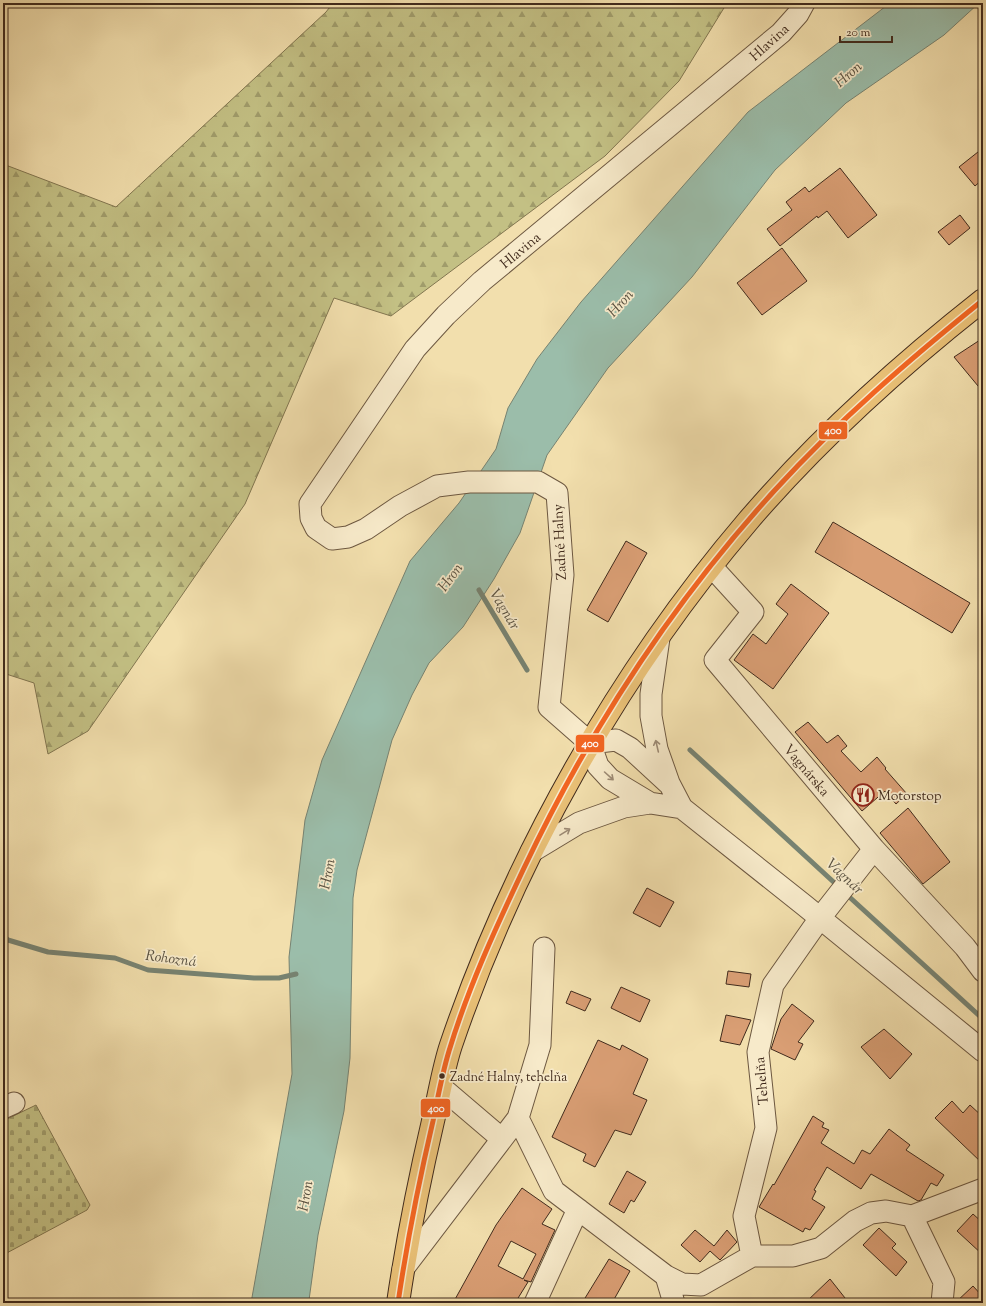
<svg xmlns="http://www.w3.org/2000/svg" width="986" height="1306" font-family="'Sorts Mill Goudy',serif">
  <style>
    .forest { fill: url(#forest-firs); stroke: #827650 }
    .cemetery { fill: url(#cemetery-stones); stroke: #827650 }
    .water { fill: #9bbdaa; stroke: #778372 }
    .lines { fill: none; stroke-linecap: round; stroke-linejoin: round }
    .stream { stroke: #778372; stroke-width: 5 }
    .building { fill: #d99e74; stroke: #412b1d; fill-rule: evenodd }
    .minor-casing { stroke: #6d5841; stroke-width: 23 }
    .major-casing { stroke: #412b1d; stroke-width: 24 }
    .minor { stroke: #f7eaca; stroke-width: 21 }
    .major { stroke: #e9c076; stroke-width: 22 }
    .bus-1-casing { stroke: #f7eaca; stroke-width: 8 }
    .bus-1 { stroke: #f26522; stroke-width: 5 }
    .oneway { stroke: #9c8a74 }
    .bus-dot { fill: #412b1d; stroke: #f7eaca; stroke-width: 1.5 }
    .labels { text-anchor: middle; stroke-width: 3.5; stroke-linejoin: round; paint-order: stroke }
    .bus-label { font-size: 13px; fill: #412b1d; stroke: #f7eaca; text-anchor: start }
    .street-label { font-size: 14px; fill: #412b1d; stroke: #f7eaca }
    .poi-label { font-size: 14px; fill: #412b1d; stroke: #f7eaca; text-anchor: start }
    .water-label { font-size: 15px; font-style: italic; fill: #585040; stroke: #f7eaca }
    .line-badge { stroke: #f7eaca; stroke-width: 1.5 }
    .badge-label { font-size: 11px; text-anchor: middle; font-weight: bold; fill: #fff }
  </style>
  <defs>
    <pattern id="forest-firs" width="22" height="20" patternUnits="userSpaceOnUse"><rect width="22" height="20" fill="#c3c084"/><path d="M5 1l3.5 6h-7zM16 11l3.5 6h-7z" fill="#a09c6b"/></pattern>
    <pattern id="cemetery-stones" width="16" height="16" patternUnits="userSpaceOnUse"><rect width="16" height="16" fill="#c3c084"/><path d="M2 7V4a2 2 0 0 1 4 0v3zM10 15v-3a2 2 0 0 1 4 0v3z" fill="#a09c6b"/></pattern>
  </defs>
  <rect width="100%" height="100%" fill="#f2dfad"/>
  <filter id="stains"><feTurbulence type="fractalNoise" baseFrequency=".005" numOctaves="4"/><feColorMatrix values="0 0 0 0 .2 0 0 0 0 .09 0 0 0 0 .02 0 0 0 .5 -.17"/></filter>
  <radialGradient id="worn" r=".72"><stop offset=".6" stop-color="#630" stop-opacity="0"/><stop offset="1" stop-color="#630" stop-opacity=".3"/></radialGradient>
  <path class="forest" d="M 333,3 L 727,3 L 679,81 L 605,156 L 391,316 L 334,298 L 245,504 L 88,731 L 48,754 L 34,683 L 3,673 L 3,164 L 116,207 L 326,12 Z"/>
  <path class="cemetery" d="M 36,1105 L 90,1205 L 87,1210 L 3,1255 L 3,1121 Z"/>
  <path class="water" d="M 890,3 L 979,3 L 944,35 L 846,103 L 775,170 L 692,277 L 608,368 L 547,455 L 520,533 L 494,579 L 463,627 L 429,663 L 412,695 L 392,740 L 357,870 L 353,898 L 350,1058 L 344,1111 L 318,1235 L 309,1300 L 309,1303 L 251,1303 L 292,1074 L 289,957 L 305,820 L 322,760 L 410,561 L 459,503 L 496,449 L 508,408 L 537,359 L 581,302 L 748,112 Z"/>
  <g class="lines">
    <path class="stream" d="M 479,590 L 527,670
      M 690,750 L 839,887
      M 845,893 L 983,1019
      M 3,936 L 8,940 L 48,952 L 115,958 L 148,970 L 254,978 L 279,978 L 296,974"/>
  </g>
  <path class="building" d="M 983,148 L 983,179 L 975,186 L 959,167 Z
    M 840,168 L 877,215 L 848,238 L 827,211 L 818,218 L 817,216 L 780,246 L 767,229 L 792,210 L 786,202 L 805,187 L 809,192 Z
    M 960,215 L 970,228 L 949,245 L 938,232 Z
    M 782,248 L 807,281 L 762,315 L 737,283 Z
    M 983,338 L 983,392 L 954,357 Z
    M 833,522 L 970,603 L 952,633 L 815,552 Z
    M 626,541 L 647,553 L 608,622 L 587,610 Z
    M 791,584 L 829,613 L 773,689 L 734,660 L 753,634 L 766,644 L 788,614 L 776,604 Z
    M 808,722 L 827,743 L 838,735 L 847,746 L 841,751 L 861,772 L 877,757 L 886,768 L 885,769 L 907,794 L 896,804 L 885,791 L 862,811 L 795,732 Z
    M 908,808 L 950,862 L 923,884 L 880,833 Z
    M 647,888 L 674,902 L 660,927 L 633,913 Z
    M 728,971 L 751,974 L 749,987 L 726,984 Z
    M 621,987 L 650,1000 L 640,1022 L 611,1008 Z
    M 571,991 L 591,999 L 585,1011 L 566,1003 Z
    M 792,1004 L 814,1021 L 798,1042 L 803,1044 L 795,1060 L 771,1049 L 781,1019 Z
    M 726,1015 L 751,1020 L 740,1045 L 720,1041 Z
    M 884,1029 L 912,1054 L 890,1079 L 861,1047 Z
    M 598,1040 L 620,1050 L 622,1045 L 648,1059 L 633,1094 L 647,1100 L 631,1135 L 615,1130 L 595,1167 L 583,1161 L 586,1154 L 552,1137 Z
    M 952,1101 L 963,1113 L 970,1105 L 983,1117 L 983,1164 L 935,1118 Z
    M 813,1116 L 824,1123 L 822,1127 L 829,1130 L 821,1143 L 854,1164 L 862,1150 L 870,1154 L 889,1129 L 910,1145 L 906,1150 L 944,1175 L 937,1186 L 931,1183 L 921,1200 L 918,1201 L 871,1174 L 861,1189 L 827,1167 L 814,1190 L 816,1191 L 812,1199 L 825,1207 L 810,1230 L 805,1228 L 803,1232 L 759,1207 L 773,1184 L 774,1185 Z
    M 627,1171 L 646,1182 L 634,1202 L 631,1200 L 624,1213 L 609,1204 Z
    M 522,1188 L 552,1209 L 542,1224 L 555,1230 L 531,1282 L 524,1280 L 528,1282 L 515,1303 L 453,1303 L 496,1225 ZM 511,1241 L 536,1254 L 523,1279 L 498,1266 Z
    M 973,1214 L 983,1223 L 983,1255 L 957,1231 Z
    M 879,1228 L 896,1244 L 892,1248 L 907,1262 L 896,1276 L 863,1245 Z
    M 695,1230 L 714,1246 L 727,1230 L 737,1242 L 720,1260 L 710,1251 L 700,1262 L 681,1245 Z
    M 609,1259 L 630,1271 L 612,1303 L 582,1303 Z
    M 830,1279 L 849,1303 L 805,1303 Z
    M 973,1286 L 983,1297 L 983,1303 L 955,1303 Z"/>
  <g class="lines">
    <g class="minor-casing">
      <path id="minor" d="M 711,566 L 753,612 L 715,660 L 874,849 L 965,947 L 983,971
        M 659,638 L 651,694 L 651,716 L 657,749 L 669,783 L 682,808 L 804,905 L 983,1051
        M 590,743 L 616,740 L 630,748 L 668,783
        M 682,808 L 650,803 L 610,779 L 598,766 L 590,743 L 549,707 L 563,575 L 557,493 L 538,482 L 469,482 L 437,486 L 400,506 L 366,529 L 348,537 L 332,539 L 316,528 L 311,518 L 310,504 L 415,349 L 446,315 L 482,281 L 781,33 L 798,14 L 804,3
        M 531,852 L 579,823 L 624,807 L 650,803
        M 441,1087 L 502,1139
        M 3,1108 L 14,1103
        M 518,1118 L 554,1191 L 666,1276
        M 912,1216 L 944,1282 L 942,1303
        M 752,1256 L 744,1216 L 766,1128 L 758,1052 L 773,985 L 820,918 L 874,849
        M 403,1269 L 518,1118 L 540,1045 L 544,948
        M 535,1303 L 578,1209
        M 674,1303 L 666,1276 L 682,1284 L 701,1285 L 752,1256 L 793,1256 L 821,1248 L 855,1221 L 871,1213 L 886,1211 L 912,1216 L 983,1189"/>
    </g>
    <g class="major-casing">
      <path id="major" d="M 398,1303 C 407,1242 419,1181 433,1121 C 439,1096 443,1069 451,1045 C 515,857 619,672 748,521 C 818,439 898,367 983,300"/>
    </g>
    <use href="#minor" class="minor"/>
    <use href="#major" class="major"/>
    <g class="bus-1-casing">
      <path id="bus-1" d="M 398,1303 C 407,1242 419,1181 433,1121 C 438,1097 442,1074 449,1051 C 468,988 496,927 524,868 C 589,731 673,602 775,490 C 839,420 910,359 983,300"/>
    </g>
    <use href="#bus-1" class="bus-1"/>
  </g>
  <defs><path id="oneway-shaft" d="M-6 0H5M1.5-3L5.5 0L1.5 3" fill="none" stroke-width="1.6" stroke-linecap="round" stroke-linejoin="round"/></defs>
  <g class="oneway">
    <use href="#oneway-shaft" transform="translate(657 746) rotate(-103)"/>
    <use href="#oneway-shaft" transform="translate(609 776) rotate(42)"/>
    <use href="#oneway-shaft" transform="translate(565 832) rotate(-32)"/>
  </g>
  <defs>
    <g id="restaurant-ring" transform="scale(1.15)"><circle r="9.5" fill="#f7eaca" stroke="#8f2418" stroke-width="1.5"/><path d="M-5-6h1v4h1v-4h1v4h1v-4h1v5L-1.5 .5V6h-2V.5L-5-1ZM5-6V6H3V1.5H1.5Q1.5-4 5-6Z" fill="#8f2418"/></g>
  </defs>
  <g fill-rule="evenodd">
    <use href="#restaurant-ring" x="863" y="795"/>
  </g>
  <circle class="bus-dot" cx="442" cy="1076" r="3.5"/>
  <g class="labels">
    <g class="bus-label">
      <text x="450" y="1081">Zadné Halny, tehelňa</text>
    </g>
    <g class="street-label">
      <text transform="translate(769 42) rotate(-42)" y="5">Hlavina</text>
      <text transform="translate(520 250) rotate(-40)" y="5">Hlavina</text>
      <text transform="translate(559 542) rotate(-93)" y="5">Zadné Halny</text>
      <text transform="translate(807 770) rotate(50)" y="5">Vagnárska</text>
      <text transform="translate(761 1081) rotate(-95)" y="5">Tehelňa</text>
    </g>
    <g class="poi-label">
      <text x="878" y="800">Motorstop</text>
    </g>
    <g class="water-label">
      <text transform="translate(848 74) rotate(-41)" y="5">Hron</text>
      <text transform="translate(620 303) rotate(-48)" y="5">Hron</text>
      <text transform="translate(450 577) rotate(-54)" y="5">Hron</text>
      <text transform="translate(505 609) rotate(59)" y="5">Vagnár</text>
      <text transform="translate(327 874) rotate(-79)" y="5">Hron</text>
      <text transform="translate(845 876) rotate(43)" y="5">Vagnár</text>
      <text transform="translate(171 958) rotate(7)" y="5">Rohozná</text>
      <text transform="translate(305 1196) rotate(-80)" y="5">Hron</text>
    </g>
  </g>
  <g class="line-badge">
    <rect x="818" y="421" width="30" height="19" rx="4" fill="#f26522"/>
    <rect x="575" y="734" width="30" height="19" rx="4" fill="#f26522"/>
    <rect x="420" y="1098" width="31" height="20" rx="4" fill="#f26522"/>
  </g>
  <g class="badge-label">
    <text x="833" y="434">400</text>
    <text x="590" y="747">400</text>
    <text x="436" y="1112">400</text>
  </g>
  <rect width="986" height="1306" fill="none" stroke="#f2dfad" stroke-width="16"/>
  <rect x="4" y="4" width="978" height="1298" fill="none" stroke="#412b1d" stroke-width="2"/>
  <rect x="8" y="8" width="970" height="1290" fill="none" stroke="#412b1d"/>
  <path d="M840 36v6h52v-6" fill="none" stroke="#412b1d" stroke-width="2"/>
  <text x="846" y="36" font-size="12" fill="#412b1d" stroke="#f7eaca" stroke-width="3" paint-order="stroke">20 m</text>
  <rect width="100%" height="100%" filter="url(#stains)"/>
  <rect width="100%" height="100%" fill="url(#worn)"/>
</svg>
